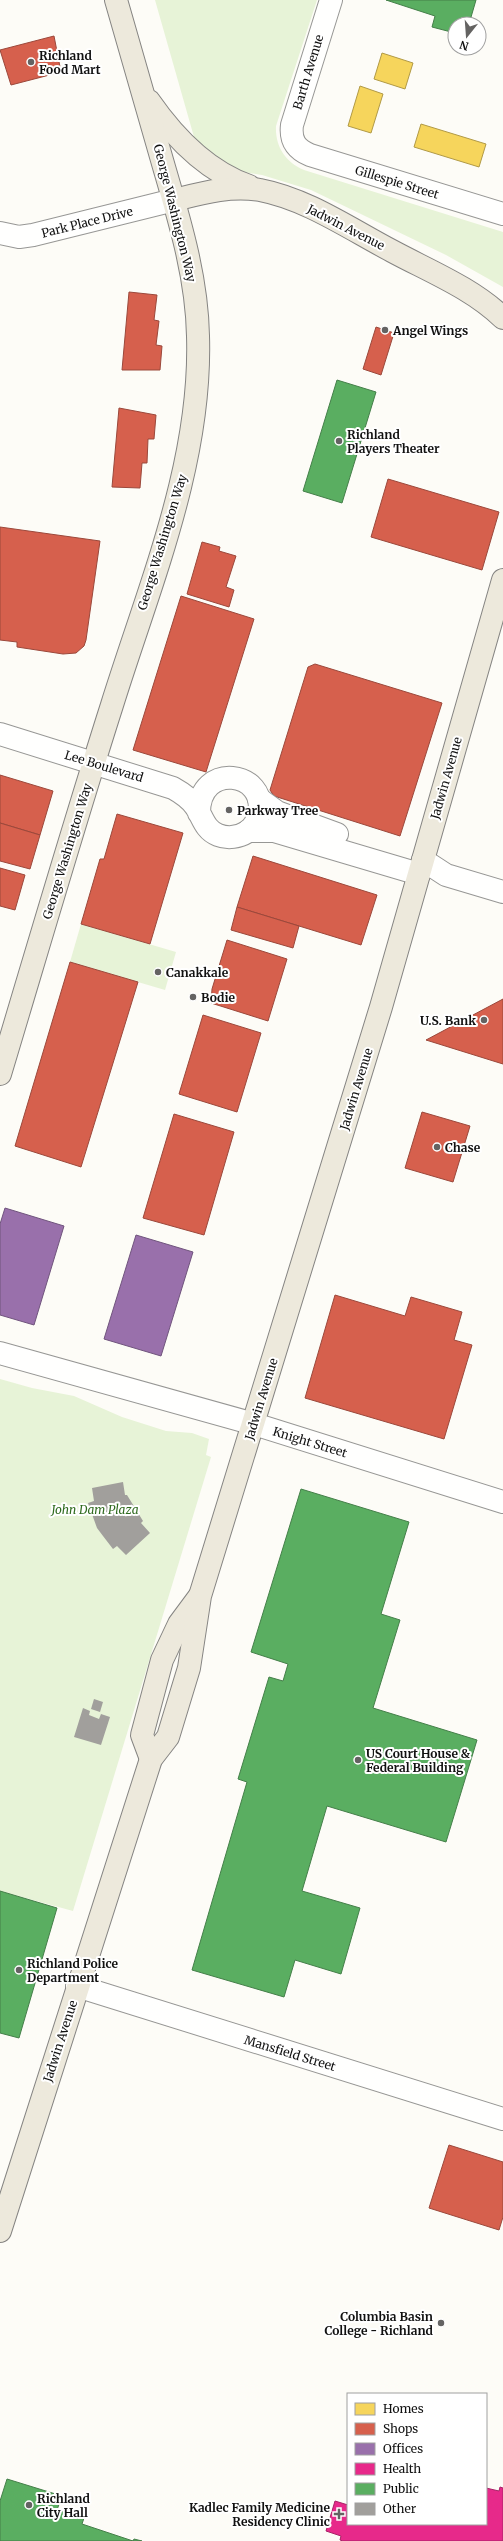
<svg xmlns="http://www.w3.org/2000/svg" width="503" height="2541" viewBox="0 0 503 2541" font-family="Merriweather,serif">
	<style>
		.green { fill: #e7f3d7 }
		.homes { fill: #f6d55c; stroke: #b19a46 }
		.shops { fill: #d6604d; stroke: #9b483b }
		.offices { fill: #9970ab; stroke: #70547d }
		.health { fill: #e7298a; stroke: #a72266 }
		.public { fill: #5aae61; stroke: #447f49 }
		.building { fill: #a19f9c }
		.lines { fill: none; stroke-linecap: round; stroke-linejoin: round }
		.minor-casing { stroke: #979795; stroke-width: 24 }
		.tertiary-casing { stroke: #979795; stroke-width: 24 }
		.primary-casing { stroke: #858482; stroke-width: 24 }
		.minor { stroke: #fffffe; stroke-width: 22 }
		.tertiary { stroke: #fffffe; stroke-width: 22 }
		.primary { stroke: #ede9dc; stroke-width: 22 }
		.poi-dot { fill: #646362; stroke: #fff; stroke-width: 1.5 }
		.labels { text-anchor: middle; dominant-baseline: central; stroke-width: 4; stroke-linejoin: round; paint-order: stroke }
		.poi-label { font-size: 12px; font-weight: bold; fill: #111; stroke: #fff; text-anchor: start }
		.street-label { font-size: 12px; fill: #111; stroke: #fff }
		.park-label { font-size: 12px; font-style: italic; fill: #2f6b1f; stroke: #fff }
	</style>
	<rect width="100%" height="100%" fill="#fdfcf7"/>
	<g class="green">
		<path d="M155 0H317L276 126C275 146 285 162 304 170L503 232V287L446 255 311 190 262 175 229 170 196 144Z"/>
		<path d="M81 924 176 952 165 990 70 962Z"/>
		<path d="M0 1379 32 1388 74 1396 122 1417 166 1431 192 1433 209 1439 206 1455 211 1457 73 1911 0 1891Z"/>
	</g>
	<g class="homes">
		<path d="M382 53 413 63 405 89 374 79Z"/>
		<path d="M360 86 383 94 371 133 348 126Z"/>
		<path d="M421 124 486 144 479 167 414 147Z"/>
	</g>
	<g class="shops">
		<path d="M54 36 61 72 11 85 0 50Z"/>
		<path d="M129 292 157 295 154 320 159 321 156 345 162 346 160 370H122Z"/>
		<path d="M376 327 394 333 381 375 363 369Z"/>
		<path d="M119 408 156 415 154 439H148L147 463H142L140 488 112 487Z"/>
		<path d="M388 479 499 512 482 570 371 537Z"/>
		<path d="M0 527 100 541 86 640 84 646 76 653 63 654 17 647V642L0 640Z"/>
		<path d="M202 542 220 547 219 551 236 556 226 587 234 590 229 607 187 594Z"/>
		<path d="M181 596 254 619 206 772 133 750Z"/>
		<path d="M315 664 442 703 400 836 274 796 270 790 308 667Z"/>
		<path d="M0 775 53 791 40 835 0 823Z"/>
		<path d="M117 814 183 833 150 944 81 924 100 859H104Z"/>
		<path d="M0 823 40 835 30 869 0 861Z"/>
		<path d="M253 856 377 895 361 945 237 907Z"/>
		<path d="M0 868 25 875 15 910 0 906Z"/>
		<path d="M237 907 299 926 293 948 231 930Z"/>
		<path d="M227 940 287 959 268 1021 211 1003 212 989Z"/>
		<path d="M70 962 138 982 81 1167 15 1146Z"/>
		<path d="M503 999V1064L426 1040Z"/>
		<path d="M203 1015 261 1033 237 1112 179 1094Z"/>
		<path d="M422 1112 470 1126 453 1182 405 1168Z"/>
		<path d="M174 1114 234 1132 204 1235 143 1218Z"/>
		<path d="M335 1295 405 1316 411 1297 462 1312 454 1340 472 1345 444 1439 305 1398Z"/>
		<path d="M449 2145 503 2162V2217L499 2230 429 2208Z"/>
	</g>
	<g class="offices">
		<path d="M5 1208 64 1226 34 1325 0 1315V1224Z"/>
		<path d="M136 1235 193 1252 161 1356 104 1339Z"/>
	</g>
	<path class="health" d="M500 2487 503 2488V2541H343L340 2540 341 2536 326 2531 335 2501 348 2505V2524H486V2488L499 2491Z"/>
	<g class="public">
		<path d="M386 0H476L469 24H455V33L432 27 435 16Z"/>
		<path d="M337 380 376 392 342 503 303 491Z"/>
		<path d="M301 1489 409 1522 381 1614 400 1620 373 1708 477 1740 446 1842 327 1806 302 1891 360 1908 341 1974 295 1960 284 1997 192 1970 247 1782 238 1779 269 1677 283 1681 288 1664 251 1652Z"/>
		<path d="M0 1891 57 1908 19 2038 0 2033Z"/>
		<path d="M7 2479 62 2496 57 2510 84 2518 82 2524 133 2541 134 2539 142 2541H0V2501Z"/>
	</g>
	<g class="building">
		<path d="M123 1482 125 1495H127L143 1521 141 1523 150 1533 126 1555 117 1546 113 1549 103 1536 97 1528 88 1503 94 1501 92 1488Z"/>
		<path d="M94 1699 103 1702 100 1712 91 1709Z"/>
		<path d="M83 1708 90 1711 89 1715 99 1719 101 1714 110 1717 101 1745 74 1737Z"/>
	</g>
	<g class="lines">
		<defs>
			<g id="minor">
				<path d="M331 0 292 125C290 141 296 149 310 155L503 214"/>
				<path d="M0 233 19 237 33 235 174 200"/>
				<path d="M0 734 173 788C182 793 190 798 196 807 203 818 205 830 218 835 228 839 239 837 247 832 253 828 257 821 259 814 268 771 199 761 199 813"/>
				<path d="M259 799 277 812 337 834"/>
				<path d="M248 831H274L419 874"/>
				<path d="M77 1986 503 2119"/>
			</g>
			<g id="tertiary">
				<path d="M423 860 446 875 503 892"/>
				<path d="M0 1353 254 1424 503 1502"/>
			</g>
			<g id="primary">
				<path d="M149 101C174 137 206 171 249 186"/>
				<path d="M174 200C202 193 230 185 260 190 307 199 350 229 392 251 429 271 472 288 503 318"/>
				<path d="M0 1074C37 951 73 827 112 705 149 586 202 463 198 336 197 278 180 222 164 167 148 111 132 56 116 0"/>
				<path d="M151 1759 142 1735 162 1660 179 1624 199 1597"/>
				<path d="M0 2231 151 1759 168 1737 189 1668 200 1596 381 1007 503 580"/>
			</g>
		</defs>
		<use href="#minor" class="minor-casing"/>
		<use href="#tertiary" class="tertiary-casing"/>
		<use href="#primary" class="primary-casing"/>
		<use href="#minor" class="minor"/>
		<use href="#tertiary" class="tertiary"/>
		<use href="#primary" class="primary"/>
	</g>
	<g class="poi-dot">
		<circle cx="31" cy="62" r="4"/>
		<circle cx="385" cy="330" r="4"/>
		<circle cx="339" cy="441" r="4"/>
		<circle cx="229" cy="810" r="4"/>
		<circle cx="158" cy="972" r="4"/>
		<circle cx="193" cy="997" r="4"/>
		<circle cx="484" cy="1020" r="4"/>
		<circle cx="437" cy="1147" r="4"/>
		<circle cx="358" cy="1760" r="4"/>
		<circle cx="19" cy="1970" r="4"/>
		<circle cx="441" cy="2323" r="4"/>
		<circle cx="29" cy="2505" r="4"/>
		<path d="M337 2508h4v4h4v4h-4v4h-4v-4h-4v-4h4z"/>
	</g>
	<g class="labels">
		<g class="poi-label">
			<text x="39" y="55">Richland<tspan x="39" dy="14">Food Mart</tspan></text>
			<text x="393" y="330">Angel Wings</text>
			<text x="347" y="434">Richland<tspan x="347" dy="14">Players Theater</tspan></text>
			<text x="237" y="810">Parkway Tree</text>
			<text x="166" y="972">Canakkale</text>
			<text x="201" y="997">Bodie</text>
			<text x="476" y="1020" text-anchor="end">U.S. Bank</text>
			<text x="445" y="1147">Chase</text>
			<text x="366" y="1753">US Court House &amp;<tspan x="366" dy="14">Federal Building</tspan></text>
			<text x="27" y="1963">Richland Police<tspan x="27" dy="14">Department</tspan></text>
			<text x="433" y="2316" text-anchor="end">Columbia Basin<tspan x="433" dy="14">College - Richland</tspan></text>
			<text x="37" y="2498">Richland<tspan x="37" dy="14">City Hall</tspan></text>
			<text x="330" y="2507" text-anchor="end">Kadlec Family Medicine<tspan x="330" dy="14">Residency Clinic</tspan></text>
		</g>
		<g class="street-label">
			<text transform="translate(308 72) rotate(-73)">Barth Avenue</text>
			<text transform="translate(397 182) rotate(17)">Gillespie Street</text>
			<text transform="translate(175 213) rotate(76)">George Washington Way</text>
			<text transform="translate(87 222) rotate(-14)">Park Place Drive</text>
			<text transform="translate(346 227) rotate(27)">Jadwin Avenue</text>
			<text transform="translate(162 542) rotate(-73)">George Washington Way</text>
			<text transform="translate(104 766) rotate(17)">Lee Boulevard</text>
			<text transform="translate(446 778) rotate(-74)">Jadwin Avenue</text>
			<text transform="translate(67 851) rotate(-73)">George Washington Way</text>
			<text transform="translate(356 1089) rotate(-73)">Jadwin Avenue</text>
			<text transform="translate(261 1399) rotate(-73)">Jadwin Avenue</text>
			<text transform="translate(310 1442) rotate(17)">Knight Street</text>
			<text transform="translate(60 2041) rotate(-72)">Jadwin Avenue</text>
			<text transform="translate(290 2053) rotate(17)">Mansfield Street</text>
		</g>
		<g class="park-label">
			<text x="95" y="1509">John Dam Plaza</text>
		</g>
	</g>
	<rect x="347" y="2393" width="140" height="132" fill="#ffffff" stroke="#a0a0a0"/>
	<rect x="355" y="2403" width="20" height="12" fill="#f6d55c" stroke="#a0a0a0"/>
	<text x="383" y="2413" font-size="12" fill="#111111">Homes</text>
	<rect x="355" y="2423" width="20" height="12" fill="#d6604d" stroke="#a0a0a0"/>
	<text x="383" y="2433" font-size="12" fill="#111111">Shops</text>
	<rect x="355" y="2443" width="20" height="12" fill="#9970ab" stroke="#a0a0a0"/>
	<text x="383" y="2453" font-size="12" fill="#111111">Offices</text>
	<rect x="355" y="2463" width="20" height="12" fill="#e7298a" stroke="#a0a0a0"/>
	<text x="383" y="2473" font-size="12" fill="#111111">Health</text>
	<rect x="355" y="2483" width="20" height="12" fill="#5aae61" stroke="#a0a0a0"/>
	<text x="383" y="2493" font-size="12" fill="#111111">Public</text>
	<rect x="355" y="2503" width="20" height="12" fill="#a19f9c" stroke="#a0a0a0"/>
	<text x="383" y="2513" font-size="12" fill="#111111">Other</text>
	<g transform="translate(467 36) rotate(197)"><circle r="19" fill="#ffffff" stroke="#a0a0a0"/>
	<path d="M0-3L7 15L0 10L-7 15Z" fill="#646362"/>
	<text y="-6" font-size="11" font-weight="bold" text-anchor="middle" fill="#111111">N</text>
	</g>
</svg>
